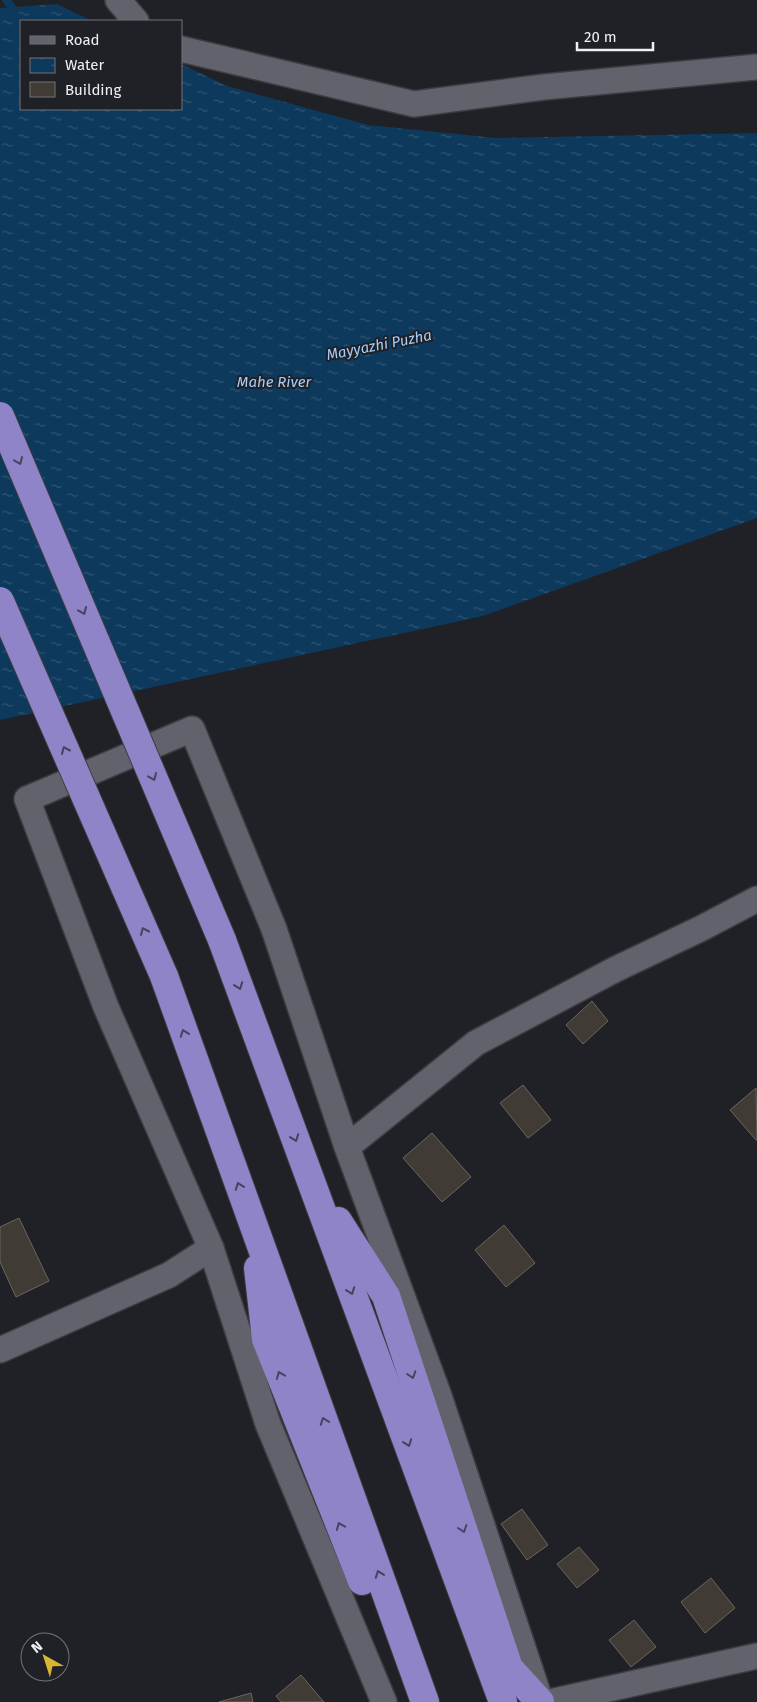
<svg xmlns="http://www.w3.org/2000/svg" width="757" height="1702" viewBox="0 0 757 1702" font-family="'Fira Sans',sans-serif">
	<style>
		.water { fill: url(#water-ripples) }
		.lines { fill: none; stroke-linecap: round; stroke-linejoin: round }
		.stream { stroke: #0d395c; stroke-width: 8 }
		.building { fill: #413b35; stroke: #6d655f }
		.minor-casing { stroke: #3c3d42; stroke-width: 28 }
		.trunk-casing { stroke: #3c3d42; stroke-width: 30 }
		.minor { stroke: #61626b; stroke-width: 25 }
		.trunk { stroke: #9084c8; stroke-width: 28 }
		.trunk-bridge-casing { stroke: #3c3d42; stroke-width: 30; stroke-linecap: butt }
		.trunk-bridge { stroke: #9084c8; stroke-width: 28 }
		.oneway { stroke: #47435f }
		.labels { text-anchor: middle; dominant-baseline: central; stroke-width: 4; stroke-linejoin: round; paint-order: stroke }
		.water-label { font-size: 15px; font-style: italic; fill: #a2cffa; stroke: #202027 }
	</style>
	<defs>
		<pattern id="water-ripples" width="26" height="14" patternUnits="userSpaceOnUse" patternTransform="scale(1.25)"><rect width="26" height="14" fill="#0d395c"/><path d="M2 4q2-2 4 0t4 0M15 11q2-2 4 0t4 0" fill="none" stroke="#315674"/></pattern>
	</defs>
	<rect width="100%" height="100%" fill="#202027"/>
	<path class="water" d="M57 4 92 21H21V109H181V64L227 86 368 125 496 138 757 133V518L483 616 0 720V8Z"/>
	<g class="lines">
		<path class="stream" d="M6 0 12 7 21 34"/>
	</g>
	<g class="building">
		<path d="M592 1001 608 1021 583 1044 566 1025Z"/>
		<path d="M523 1085 551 1120 528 1138 500 1103Z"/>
		<path d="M756 1088 757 1140H756L730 1110Z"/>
		<path d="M432 1133 471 1177 442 1202 403 1158Z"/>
		<path d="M19 1218 49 1281 16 1297 0 1262V1227Z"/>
		<path d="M504 1225 535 1263 506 1287 475 1250Z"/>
		<path d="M522 1509 548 1545 527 1560 501 1524Z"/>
		<path d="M579 1547 599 1570 577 1588 557 1564Z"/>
		<path d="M711 1578 735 1608 705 1633 681 1602Z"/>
		<path d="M634 1620 656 1647 631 1667 609 1640Z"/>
		<path d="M301 1675 324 1702H281L276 1696Z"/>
		<path d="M251 1693 253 1702H219Z"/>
	</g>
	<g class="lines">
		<defs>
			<g id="minor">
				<path d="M118 0 136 21"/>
				<path d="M181 49 414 104 544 87 757 67"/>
				<path d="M347 1147 476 1043 616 969 702 928 757 899"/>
				<path d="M0 1350 169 1275 211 1248"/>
				<path d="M384 1702 268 1424 211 1248 106 1007 27 799 192 729 274 929 347 1147 438 1393 541 1702"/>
				<path d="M550 1702 757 1656"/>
			</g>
			<g id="trunk">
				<path d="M222 940 503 1702"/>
				<path d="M164 976 425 1702"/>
				<path d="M338 1221 386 1296 509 1668 540 1702"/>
				<path d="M258 1268 266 1339 362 1581"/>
			</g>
		</defs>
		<use href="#minor" class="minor-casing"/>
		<use href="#trunk" class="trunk-casing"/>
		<use href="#minor" class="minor"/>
		<use href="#trunk" class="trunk"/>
		<defs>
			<g id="trunk-bridge">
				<path d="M0 416 222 940"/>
				<path d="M0 601 164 976"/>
			</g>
		</defs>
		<use href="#trunk-bridge" class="trunk-bridge-casing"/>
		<use href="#trunk-bridge" class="trunk-bridge"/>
	</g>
	<defs><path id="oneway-chevron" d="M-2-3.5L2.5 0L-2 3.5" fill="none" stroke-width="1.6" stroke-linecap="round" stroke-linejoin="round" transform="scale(1.25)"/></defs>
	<g class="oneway">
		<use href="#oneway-chevron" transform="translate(19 461) rotate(67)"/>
		<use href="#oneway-chevron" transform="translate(83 611) rotate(67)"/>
		<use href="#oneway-chevron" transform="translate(65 750) rotate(-114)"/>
		<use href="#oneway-chevron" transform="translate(153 777) rotate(67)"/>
		<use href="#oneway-chevron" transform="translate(144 931) rotate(-114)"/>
		<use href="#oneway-chevron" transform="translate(239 986) rotate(70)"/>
		<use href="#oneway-chevron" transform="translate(184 1033) rotate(-110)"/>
		<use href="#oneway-chevron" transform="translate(295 1138) rotate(70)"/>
		<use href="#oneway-chevron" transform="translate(239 1186) rotate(-110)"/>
		<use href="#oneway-chevron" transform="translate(351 1291) rotate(70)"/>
		<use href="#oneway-chevron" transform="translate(280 1375) rotate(-112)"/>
		<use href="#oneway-chevron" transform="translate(412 1375) rotate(72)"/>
		<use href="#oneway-chevron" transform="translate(324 1421) rotate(-110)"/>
		<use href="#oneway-chevron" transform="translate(408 1443) rotate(70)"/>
		<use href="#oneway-chevron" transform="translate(340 1526) rotate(-112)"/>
		<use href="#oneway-chevron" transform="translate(463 1529) rotate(72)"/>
		<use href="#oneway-chevron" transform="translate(379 1574) rotate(-110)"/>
	</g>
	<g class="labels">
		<g class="water-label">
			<text transform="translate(379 345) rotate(-11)">Mayyazhi Puzha</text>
			<text x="274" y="382">Mahe River</text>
		</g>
	</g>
	<rect x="20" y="20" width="162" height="90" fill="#202027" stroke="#737379"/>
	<rect x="30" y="36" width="25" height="8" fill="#61626b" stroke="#737379"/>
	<text x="65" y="45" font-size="15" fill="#eff0f5">Road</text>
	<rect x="30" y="58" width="25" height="15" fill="url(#water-ripples)" stroke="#737379"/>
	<text x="65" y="70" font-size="15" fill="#eff0f5">Water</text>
	<rect x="30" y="82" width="25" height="15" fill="#413b35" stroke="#737379"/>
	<text x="65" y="95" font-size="15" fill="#eff0f5">Building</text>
	<g transform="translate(45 1657) rotate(321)"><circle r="24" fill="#202027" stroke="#737379"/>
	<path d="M0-4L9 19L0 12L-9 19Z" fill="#d6b534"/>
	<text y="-8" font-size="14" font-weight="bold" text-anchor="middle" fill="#eff0f5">N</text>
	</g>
	<path d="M577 42v8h76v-8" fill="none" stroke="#eff0f5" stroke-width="2.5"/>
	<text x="584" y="42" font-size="15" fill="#eff0f5" stroke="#202027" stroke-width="4" paint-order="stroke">20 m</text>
</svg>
